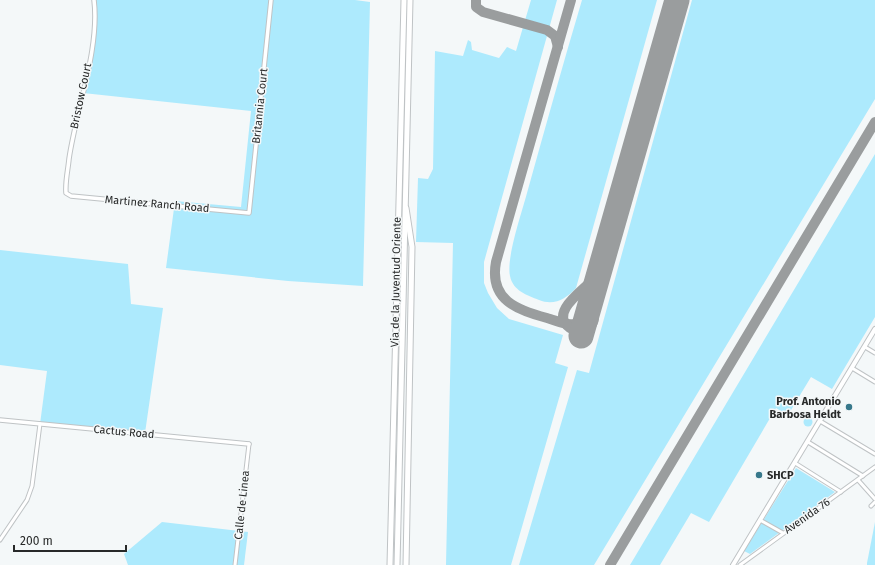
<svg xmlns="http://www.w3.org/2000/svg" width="875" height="565" viewBox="0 0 875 565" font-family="'Fira Sans',sans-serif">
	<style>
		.green { fill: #adeafd }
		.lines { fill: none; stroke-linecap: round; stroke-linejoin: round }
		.taxiway { stroke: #9a9d9e; stroke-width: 10 }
		.runway { stroke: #9a9d9e; stroke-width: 25 }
		.minor-casing { stroke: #bfc3c5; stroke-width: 5 }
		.tertiary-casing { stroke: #bfc3c5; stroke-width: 5.5 }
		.secondary-casing { stroke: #bfc3c5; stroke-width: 6 }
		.trunk-casing { stroke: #bfc3c5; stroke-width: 7 }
		.minor { stroke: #fff; stroke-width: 3 }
		.tertiary { stroke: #fff; stroke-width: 3.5 }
		.secondary { stroke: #fff; stroke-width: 4 }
		.trunk { stroke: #fff; stroke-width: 5 }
		.poi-dot { fill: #37788b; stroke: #f4f8f9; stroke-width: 1.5 }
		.labels { text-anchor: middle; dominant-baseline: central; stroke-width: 3; stroke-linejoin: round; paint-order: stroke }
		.street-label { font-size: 11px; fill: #272929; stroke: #f4f8f9 }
		.poi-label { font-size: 11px; font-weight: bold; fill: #272929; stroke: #f4f8f9; text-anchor: end }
	</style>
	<rect width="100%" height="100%" fill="#f4f8f9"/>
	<g class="green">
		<path d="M95 0H355L370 2 363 286 288 281 166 268 175 201 241 207 251 111 83 93 89 66Z"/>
		<path d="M531 0H557L484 262V283L488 293 497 308 509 319 563 335 555 363 568 367 511 565H446L453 243 416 242 418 178 428 179 433 169 435 51 463 56 468 40 471 42 472 50 499 58 507 47 516 51Z"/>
		<path d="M582 0H657L576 288C566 299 554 306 539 300 527 295 513 291 510 276 506 258 522 212 527 193 545 128 563 64 582 0Z"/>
		<path d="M692 0H875V99L594 565H519L577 370 589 373Z"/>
		<path d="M875 154V317L832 389 811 377 788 415 776 408 709 522 691 513 660 565H630Z"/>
		<path d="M0 250 128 264 131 304 163 308 145 433 40 424 47 371 0 365Z"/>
		<circle cx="808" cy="422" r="4.5"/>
		<path d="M796 468 835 492 750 554 744 551Z"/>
		<path d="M162 522 248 532 244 565H128L124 554Z"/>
		<path d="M875 522V565H867V563Z"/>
	</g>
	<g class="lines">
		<g class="taxiway">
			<path d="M476 0V7L483 12 547 30 555 36 558 47"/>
			<path d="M571 0 496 262C489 300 517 310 547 318 555 320 566 326 574 324 580 323 584 318 588 313"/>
			<path d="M593 295C591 308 601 324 584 330 580 332 574 331 570 328 547 311 588 288 597 275 599 273 600 269 601 267"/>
			<path d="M610 565 875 122"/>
		</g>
		<path class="runway" d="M581 336 677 0"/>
		<defs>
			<g id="minor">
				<path d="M865 347 875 353"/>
				<path d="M852 368 875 382"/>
				<path d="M820 421 875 454"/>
				<path d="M808 442 863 476"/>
				<path d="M795 463 841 492"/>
				<path d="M858 480 875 499"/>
				<path d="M871 506 875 502"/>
				<path d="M760 520 783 533"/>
				<path d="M0 540 27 500 32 486 40 424"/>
				<path d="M235 565 249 444"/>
				<path d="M740 565 875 467"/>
			</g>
			<g id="tertiary">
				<path d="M94 0C100 49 76 110 69 159 68 170 65 182 66 193L71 196 249 213 271 0"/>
				<path d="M0 420 249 444"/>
			</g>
			<path id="secondary" d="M733 565 875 329"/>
			<g id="trunk">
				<path d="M390 565 404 0"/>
				<path d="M397 565 410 0"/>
				<path d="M406 565 412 247 406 208"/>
			</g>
		</defs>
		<use href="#minor" class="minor-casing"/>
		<use href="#tertiary" class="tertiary-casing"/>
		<use href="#secondary" class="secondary-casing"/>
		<use href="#trunk" class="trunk-casing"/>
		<use href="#minor" class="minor"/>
		<use href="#tertiary" class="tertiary"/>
		<use href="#secondary" class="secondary"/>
		<use href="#trunk" class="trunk"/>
	</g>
	<g class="poi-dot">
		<circle cx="849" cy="407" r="4"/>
		<circle cx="759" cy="475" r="4"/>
	</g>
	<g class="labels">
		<g class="street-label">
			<text transform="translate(81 96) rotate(-78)">Bristow Court</text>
			<text transform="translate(260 106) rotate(-84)">Britannia Court</text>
			<text transform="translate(157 204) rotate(5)">Martinez Ranch Road</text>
			<text transform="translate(396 282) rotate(-89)">Via de la Juventud Oriente</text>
			<text transform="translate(124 432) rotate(5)">Cactus Road</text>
			<text transform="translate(242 505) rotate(-84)">Calle de Linea</text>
			<text transform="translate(807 516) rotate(-35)">Avenida 76</text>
		</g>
		<g class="poi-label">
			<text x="841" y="401">Prof. Antonio<tspan x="841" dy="13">Barbosa Heldt</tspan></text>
			<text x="767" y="475" text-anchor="start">SHCP</text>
		</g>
	</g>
	<path d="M14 545v6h112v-6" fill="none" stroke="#272929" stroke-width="2"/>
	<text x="20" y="545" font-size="12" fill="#272929" stroke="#f4f8f9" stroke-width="3" paint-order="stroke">200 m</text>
</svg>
